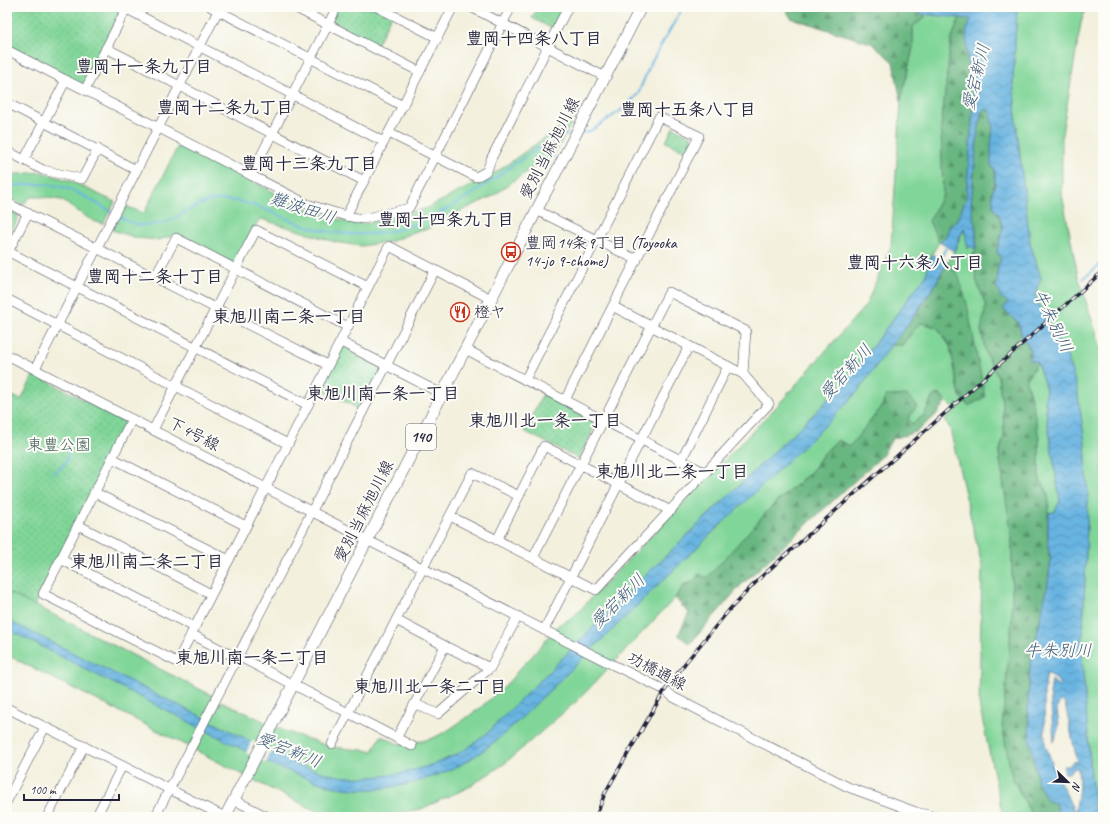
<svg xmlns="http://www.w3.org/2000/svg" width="1110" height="824" viewBox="0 0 1110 824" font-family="Caveat,'Klee One',sans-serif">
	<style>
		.grass { fill: #80d598; stroke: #517c6a }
		.forest { fill: url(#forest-firs); stroke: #456c5e }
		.park { fill: url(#park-dots); stroke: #517c6a }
		.water { fill: url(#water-waves); stroke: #456b8e; fill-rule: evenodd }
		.pier { fill: #f3f0dd }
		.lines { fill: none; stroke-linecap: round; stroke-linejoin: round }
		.stream { stroke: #68b4e1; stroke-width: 2 }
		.minor-casing { stroke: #414153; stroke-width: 10 }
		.major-casing { stroke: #414153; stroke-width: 12 }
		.minor { stroke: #fff; stroke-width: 9 }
		.major { stroke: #fff; stroke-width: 11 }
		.rail-casing { stroke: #22223b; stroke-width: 3.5 }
		.rail { stroke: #fdfcf7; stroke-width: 2; stroke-dasharray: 6; stroke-linecap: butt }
		.labels { text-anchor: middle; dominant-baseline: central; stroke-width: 4; stroke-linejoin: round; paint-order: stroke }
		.shield { fill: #fdfcf7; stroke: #646373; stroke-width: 1 }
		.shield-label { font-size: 15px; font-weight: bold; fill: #22223b }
		.street-label { font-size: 16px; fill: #22223b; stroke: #fdfcf7 }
		.poi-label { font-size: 16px; fill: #22223b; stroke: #fdfcf7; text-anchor: start }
		.park-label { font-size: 16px; fill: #43615c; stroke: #fdfcf7 }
		.neighbourhood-label { font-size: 17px; font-weight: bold; fill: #22223b; stroke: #fdfcf7 }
		.water-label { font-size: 17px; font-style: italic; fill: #3e5c7d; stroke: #fdfcf7 }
	</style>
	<defs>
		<pattern id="forest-firs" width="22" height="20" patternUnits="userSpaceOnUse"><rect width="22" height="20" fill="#68b680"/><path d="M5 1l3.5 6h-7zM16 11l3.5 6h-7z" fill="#55946a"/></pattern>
		<pattern id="park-dots" width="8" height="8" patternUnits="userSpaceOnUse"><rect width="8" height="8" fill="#80d598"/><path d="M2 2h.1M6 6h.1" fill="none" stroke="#6eb784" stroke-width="1.8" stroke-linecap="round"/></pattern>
		<pattern id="water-waves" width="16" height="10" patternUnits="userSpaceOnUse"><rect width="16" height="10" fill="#68b4e1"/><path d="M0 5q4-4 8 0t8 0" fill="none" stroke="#5592b8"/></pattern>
	</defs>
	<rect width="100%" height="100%" fill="#fdfcf7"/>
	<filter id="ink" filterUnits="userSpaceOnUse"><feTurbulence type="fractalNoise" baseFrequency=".025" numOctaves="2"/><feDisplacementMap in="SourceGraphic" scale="8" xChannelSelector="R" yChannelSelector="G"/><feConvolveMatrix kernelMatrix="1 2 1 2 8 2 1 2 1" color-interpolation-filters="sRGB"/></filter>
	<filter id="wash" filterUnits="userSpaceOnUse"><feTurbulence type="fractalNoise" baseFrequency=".012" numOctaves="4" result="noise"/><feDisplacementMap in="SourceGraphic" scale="16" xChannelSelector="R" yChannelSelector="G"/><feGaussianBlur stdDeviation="0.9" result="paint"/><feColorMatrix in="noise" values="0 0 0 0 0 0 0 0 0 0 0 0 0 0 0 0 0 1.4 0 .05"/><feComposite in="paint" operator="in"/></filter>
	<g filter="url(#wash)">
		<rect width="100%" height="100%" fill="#f3f0dd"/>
		<g class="grass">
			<path d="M923 7H964L951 40 941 128 943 194 929 221 939 242 932 254 926 275 851 375 821 407 650 571 578 642 592 649 858 391 891 345H902L920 323 937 327 950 346 960 396 969 406 960 282 958 275 948 263C955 251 959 239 965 227L968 249 971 246 976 250 973 255 977 282 986 306 981 330 986 354 998 377 1003 409 1004 435 999 454 1012 538V619L1010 640 1012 778 1033 817H1003L979 704 982 566 950 429 945 419 955 410 939 394 933 396 924 415 912 424 886 396 881 408 850 446 838 440 823 454 813 470 773 505 707 579 685 584 675 598 580 698 504 764 467 788 421 809 379 817H329L261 784 195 750 221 701 282 730 331 747 373 751 381 736 399 744 422 741 433 738 447 731 479 709 510 681 520 668 533 655 557 626 573 617 778 405 866 305 891 246 901 101 913 47V26L925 18Z"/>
			<path d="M1017 7H1086L1081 23 1062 134V194L1078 276 1103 354V817H1094L1082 658 1088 498 1085 443 1077 389 1067 356 1042 313 1035 295 1041 278 1030 243 1017 130 1013 80Z"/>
			<path d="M578 114 574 118 552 160 539 164 516 179 493 196 448 217 425 230H419L392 241 361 246 335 242 261 219 258 221 236 264 233 265 176 235 158 240 137 238 112 230 125 206 144 213 179 144 305 208 344 221 363 224 425 209 476 183 498 171Z"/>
			<path d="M41 172 71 181 115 202 103 224 93 221 61 200 42 197H30L23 205 7 198V175Z"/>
			<path d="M1037 362 1046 389 1045 400 1047 419 1060 501 1054 513 1050 512 1048 517 1049 503 1047 491 1039 477V438L1033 406 1026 381Z"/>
			<path d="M7 591 215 697 190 747 7 655Z"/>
		</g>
		<g class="forest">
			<path d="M784 7H923L925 18 913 26V47L901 101 893 62 873 44 791 18Z"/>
			<path d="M964 7H977L973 13 968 73 974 96 966 199 957 221 950 226 945 238 939 242 929 221 943 194 941 128 951 40Z"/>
			<path d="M984 109 990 111 993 128 991 146 995 170V185L992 192 994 208 999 215 1003 228 997 250 1001 259 997 267 1000 292 1008 302 1003 309 1018 322 1023 339 1030 348V360L1037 362 1026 381 1033 406 1039 438V477L1047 491 1049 503 1048 517V548L1051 558 1048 583 1030 668 1028 704 1030 739 1056 803 1059 817H1033L1012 778 1002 726 1012 619V538L999 454 1004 435 1003 409 998 377 986 354 981 330 986 306 977 282 973 255 976 250V231L971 203 978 130 980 123 981 112Z"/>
			<path d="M948 263 958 275 967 304 985 397 969 406 960 396 950 346 937 327 920 323 902 345H891C907 327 921 307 934 287 939 279 942 271 948 263Z"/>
			<path d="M939 394 946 401 935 416 916 432 892 439 882 456 741 585 690 644 678 635 689 613 675 598 685 584 693 582 699 574 707 578 773 505 813 470 823 454 838 440 850 446 881 408 886 396 907 395 917 406 908 419 912 424 924 415 933 396Z"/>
		</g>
		<g class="park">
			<path d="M7 7H123L85 90 7 50Z"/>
			<path d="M337 7H377L392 14 375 49 328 25Z"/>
			<path d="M538 7H564L553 29 532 18Z"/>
			<path d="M673 127 692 137 694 142 688 152 666 142Z"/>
			<path d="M7 209 17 214 18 219 7 240Z"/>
			<path d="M341 342 387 365 363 411 317 387Z"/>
			<path d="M34 374 127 422 35 606 7 592V393L21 400Z"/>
			<path d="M543 394 597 422 579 459 524 431Z"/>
		</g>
		<g class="water">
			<path d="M977 7H1017L1013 80 1017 130 1030 243 1041 278 1035 295 1042 313 1067 356 1077 389 1085 443 1088 498 1082 658 1094 812 1096 817H1059L1056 803 1048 801 1038 783 1030 739 1028 704 1030 668 1048 583 1051 558 1048 548V517L1050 512 1054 513 1060 501 1047 419 1045 400 1046 389 1037 362 1030 360V348L1023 339 1018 322 1003 309 1008 302 1000 297V292L996 287C1000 275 995 270 1001 259L997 251 1003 228 999 215 994 208 992 192 995 185V170L991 165V146L993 128 990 111 985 109 981 112 980 123 978 130 971 203 976 231V250L971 246 968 249 964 228 958 241 955 251 939 242 945 238 950 226 957 221 966 199 974 96 968 73 966 33 971 19 921 14V9L972 13ZM1047 672 1058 681 1061 688 1052 680 1050 693 1054 742 1059 726 1057 709 1060 700 1065 704 1077 761 1072 762 1069 766H1063L1065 773H1069L1073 768H1078L1079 788 1075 813 1055 771 1045 744 1044 692Z"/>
			<path d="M932 254 948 263 942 271 935 285 902 333 891 345 858 391 832 419C760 488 686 557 614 628 591 650 569 672 546 694 514 725 481 760 437 775 404 788 362 794 327 785 310 780 294 773 277 767L7 629V620L301 766C316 770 332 776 348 777 387 779 427 770 461 752 470 747 478 740 486 734L650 571 821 407 851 375 926 275Z"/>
		</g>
		<path class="pier" d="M252 740 272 750 266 763 246 753Z"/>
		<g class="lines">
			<g class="stream">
				<path d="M881 7 923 12"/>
				<path d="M580 133 589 132 623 109 638 94 650 65 683 7"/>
				<path d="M7 186C26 185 48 182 66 188 83 194 97 204 113 213"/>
				<path d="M117 215C122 218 129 222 135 224 139 226 144 225 147 225 168 226 179 214 197 206 202 204 208 200 214 200 246 197 274 214 303 225 333 235 365 237 396 230 433 221 471 196 502 173 522 159 548 138 572 134"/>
				<path d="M939 261 948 244"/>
				<path d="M1083 279 1103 262"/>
				<path d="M1040 314 1049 309"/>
				<path d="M54 473C59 469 64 467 66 461 70 454 67 439 80 443"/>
			</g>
		</g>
	</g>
	<g filter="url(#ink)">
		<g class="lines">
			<defs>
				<g id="minor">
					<path d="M123 7 384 142"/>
					<path d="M211 7 403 106"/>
					<path d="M294 7 420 72"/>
					<path d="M377 7 438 38"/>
					<path d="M471 7 605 77"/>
					<path d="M106 48 364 181"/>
					<path d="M7 50 307 204 346 216 363 219 409 208 511 7"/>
					<path d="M85 90 126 9"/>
					<path d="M7 103 136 170"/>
					<path d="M389 133 476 177 487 171 491 159 568 7"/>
					<path d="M7 151 43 170 82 179 98 149"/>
					<path d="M24 160 66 80"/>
					<path d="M251 175 337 7"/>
					<path d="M7 203 328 365"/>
					<path d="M536 210 637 260"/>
					<path d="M346 216 453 7"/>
					<path d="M7 251 308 405"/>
					<path d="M7 254 28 213"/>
					<path d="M155 277 176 238 348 327"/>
					<path d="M7 299 288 444"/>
					<path d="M341 342 442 394"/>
					<path d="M465 349 706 473"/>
					<path d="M7 355 367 540 609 663 665 690 673 697 848 787 916 812 937 817"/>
					<path d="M35 369 220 7"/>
					<path d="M525 380 659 117 699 136 565 400"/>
					<path d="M132 419 43 594 177 662 389 246 491 299"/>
					<path d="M153 430 256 230 368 287"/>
					<path d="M112 458 246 526"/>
					<path d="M681 461 728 366"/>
					<path d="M94 492 229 560"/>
					<path d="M450 516 596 590 769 404 743 374 614 307"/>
					<path d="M78 525 211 594"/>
					<path d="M497 540 544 446 671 511"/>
					<path d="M533 558 669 292 746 331 743 374"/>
					<path d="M60 559 194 627"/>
					<path d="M396 620 445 646 490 668"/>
					<path d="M544 630 689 346"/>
					<path d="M191 634 237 658"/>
					<path d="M238 656 412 746"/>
					<path d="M415 704 438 714 490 668 518 616"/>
					<path d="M7 708 225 817"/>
					<path d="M397 737 445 646"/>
					<path d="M332 744 472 473 519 496"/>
					<path d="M234 800 268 817"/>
					<path d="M7 801 45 727"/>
					<path d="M47 817 84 746"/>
					<path d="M96 817 122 766"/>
					<path d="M155 817 194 742 435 270"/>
				</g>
				<path id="major" d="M225 817 641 7"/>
			</defs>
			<use href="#minor" class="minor-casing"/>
			<use href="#major" class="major-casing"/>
			<use href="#minor" class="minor"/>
			<use href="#major" class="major"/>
			<defs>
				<path id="rail" d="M596 817 605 793 663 693 686 662 730 609 761 577 953 406 1103 271"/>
			</defs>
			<use href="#rail" class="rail-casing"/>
			<use href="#rail" class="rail"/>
		</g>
	</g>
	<defs>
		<symbol id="bus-ring" viewBox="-11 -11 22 22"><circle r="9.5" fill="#fdfcf7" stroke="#c8321e" stroke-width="1.5"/><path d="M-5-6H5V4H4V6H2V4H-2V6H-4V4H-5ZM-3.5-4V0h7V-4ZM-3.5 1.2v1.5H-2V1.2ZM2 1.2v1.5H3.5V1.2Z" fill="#c8321e"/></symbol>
		<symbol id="restaurant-ring" viewBox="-11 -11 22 22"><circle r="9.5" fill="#fdfcf7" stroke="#c8321e" stroke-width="1.5"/><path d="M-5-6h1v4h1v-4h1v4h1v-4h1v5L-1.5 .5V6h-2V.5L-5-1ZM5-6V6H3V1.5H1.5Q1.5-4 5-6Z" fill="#c8321e"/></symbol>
	</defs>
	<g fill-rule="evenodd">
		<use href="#bus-ring" x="500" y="241" width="22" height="22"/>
		<use href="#restaurant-ring" x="449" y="301" width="22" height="22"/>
	</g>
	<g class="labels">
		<rect class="shield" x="406" y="424" width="30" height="26" rx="3"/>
		<g class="shield-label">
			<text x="421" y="437">140</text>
		</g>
		<g class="street-label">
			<text transform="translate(550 148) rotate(-63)">愛別当麻旭川線</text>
			<text transform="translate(194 434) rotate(27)">下4号線</text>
			<text transform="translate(364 511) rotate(-63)">愛別当麻旭川線</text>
			<text transform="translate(657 671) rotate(28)">功橋通線</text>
		</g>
		<g class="poi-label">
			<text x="525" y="243">豊岡14条9丁目 (Toyooka<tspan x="525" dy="18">14-jo 9-chome)</tspan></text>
			<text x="474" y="312">橙ヤ</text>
		</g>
		<g class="park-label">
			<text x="59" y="445">東豊公園</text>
		</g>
		<g class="neighbourhood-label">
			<text x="534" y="38">豊岡十四条八丁目</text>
			<text x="144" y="66">豊岡十一条九丁目</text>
			<text x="225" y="107">豊岡十二条九丁目</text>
			<text x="688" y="109">豊岡十五条八丁目</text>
			<text x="309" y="163">豊岡十三条九丁目</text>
			<text x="446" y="219">豊岡十四条九丁目</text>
			<text x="915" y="262">豊岡十六条八丁目</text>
			<text x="155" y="276">豊岡十二条十丁目</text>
			<text x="289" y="316">東旭川南二条一丁目</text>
			<text x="383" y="393">東旭川南一条一丁目</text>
			<text x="545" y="420">東旭川北一条一丁目</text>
			<text x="672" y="471">東旭川北二条一丁目</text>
			<text x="147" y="561">東旭川南二条二丁目</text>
			<text x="252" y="657">東旭川南一条二丁目</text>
			<text x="430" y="686">東旭川北一条二丁目</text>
		</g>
		<g class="water-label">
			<text transform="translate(976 77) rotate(-76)">愛宕新川</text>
			<text transform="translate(303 208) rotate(18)">難波田川</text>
			<text transform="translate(1053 321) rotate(64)">牛朱別川</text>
			<text transform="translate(846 372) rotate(-48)">愛宕新川</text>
			<text transform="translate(618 601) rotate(-45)">愛宕新川</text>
			<text x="1058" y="650">牛朱別川</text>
			<text transform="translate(289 750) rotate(22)">愛宕新川</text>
		</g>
	</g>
	<rect width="1110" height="824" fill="none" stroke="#fdfcf7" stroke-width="24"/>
	<g transform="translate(1068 782) rotate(113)" stroke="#fdfcf7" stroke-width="3" paint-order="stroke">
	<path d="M0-3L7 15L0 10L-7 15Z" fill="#22223b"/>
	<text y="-6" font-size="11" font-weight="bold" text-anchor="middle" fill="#22223b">N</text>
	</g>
	<path d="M24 794v6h95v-6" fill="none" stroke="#22223b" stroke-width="2"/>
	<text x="30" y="794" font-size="12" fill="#22223b" stroke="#fdfcf7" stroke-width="3" paint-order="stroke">100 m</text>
</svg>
